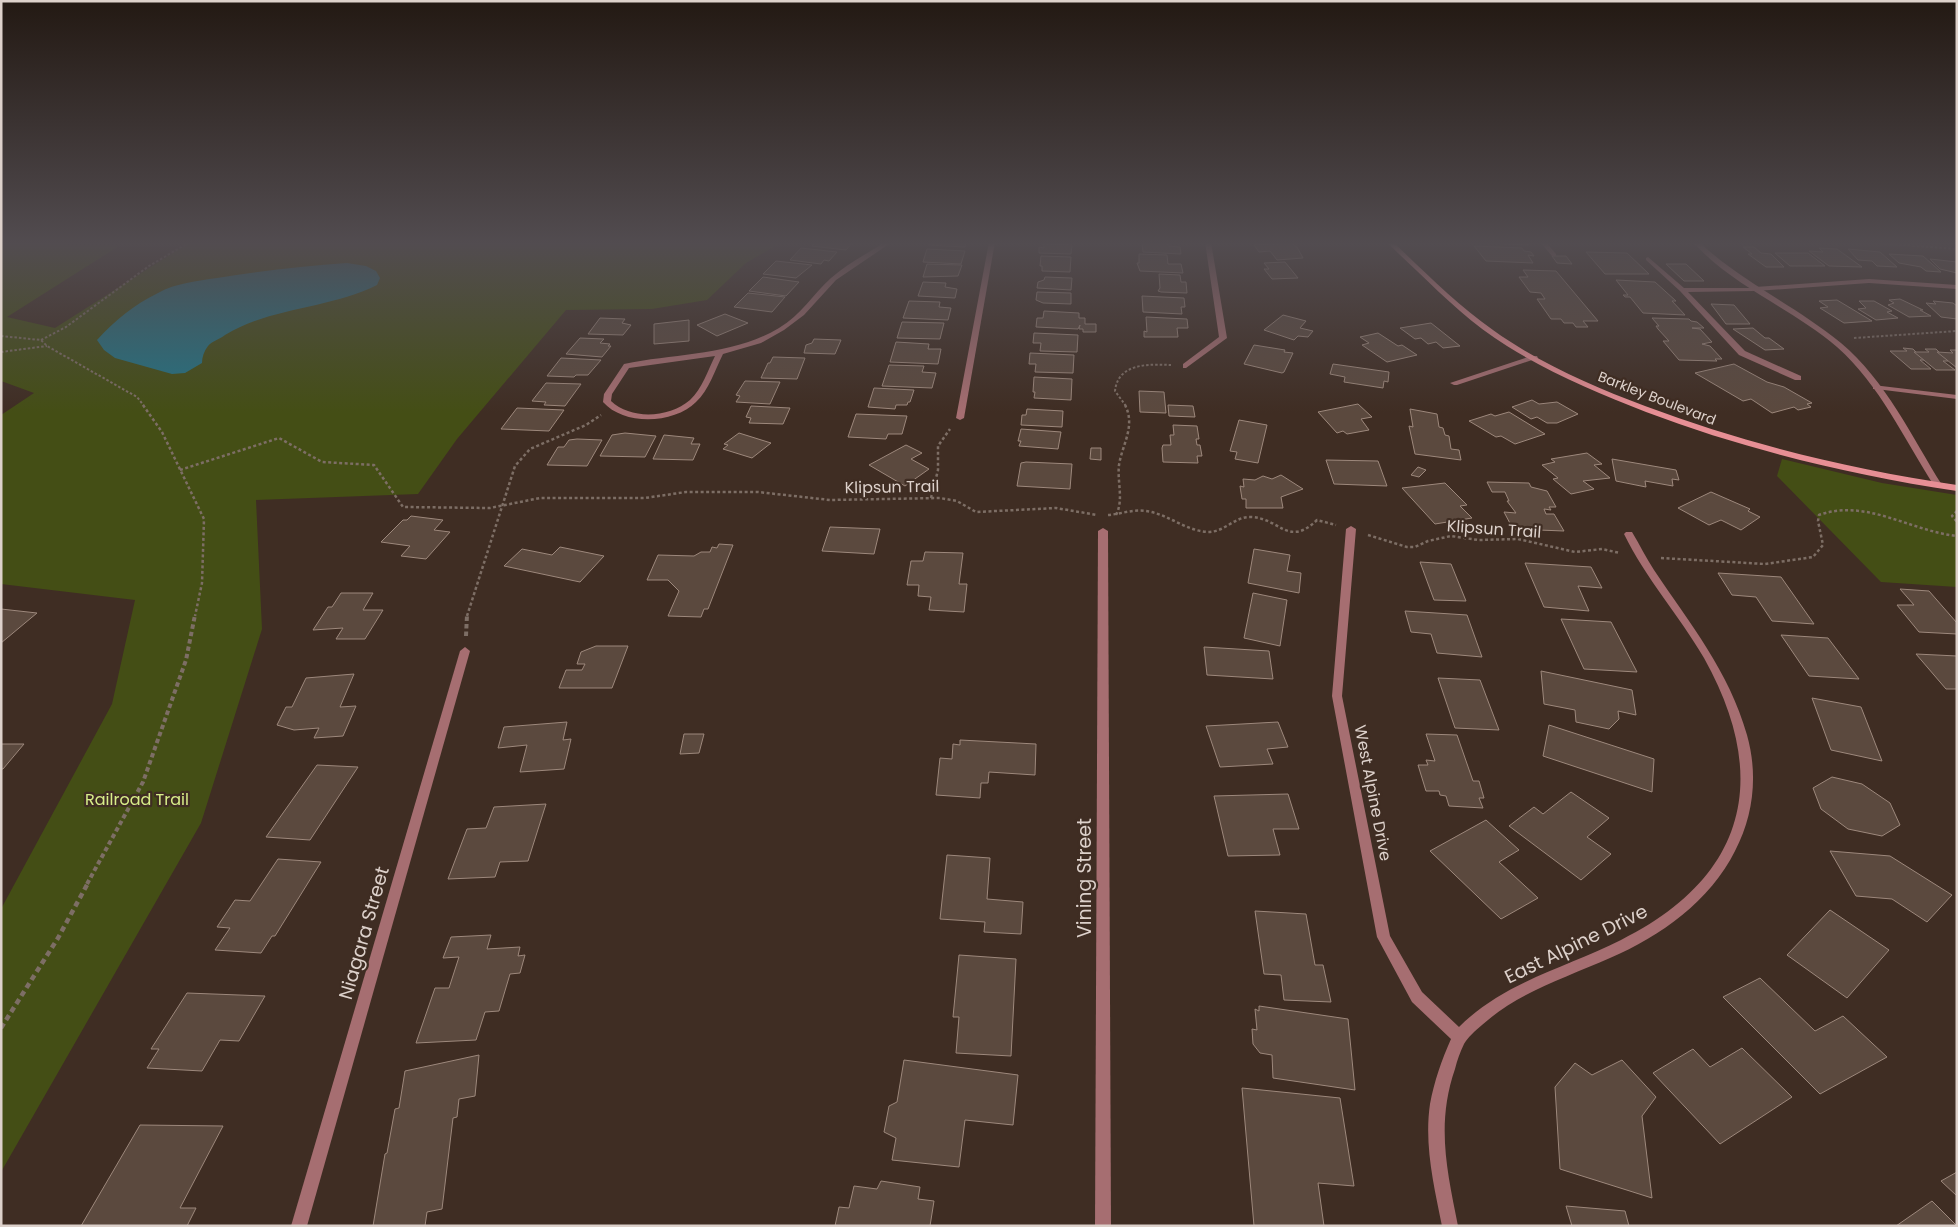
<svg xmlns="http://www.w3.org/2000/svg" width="1958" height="1227" viewBox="0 0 1958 1227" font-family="Poppins,sans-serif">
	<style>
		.green { fill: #444e15 }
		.water { fill: #247383 }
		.building { fill: #5b493e; stroke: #9d887c }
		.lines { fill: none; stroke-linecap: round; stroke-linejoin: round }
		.path-far3 { stroke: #7d6e65; stroke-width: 2; stroke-dasharray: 2.5 2; stroke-linecap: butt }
		.path-far2 { stroke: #7d6e65; stroke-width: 2.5; stroke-dasharray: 3 2.5; stroke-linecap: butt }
		.path-far1 { stroke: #7d6e65; stroke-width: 4; stroke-dasharray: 4.5 3; stroke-linecap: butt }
		.path { stroke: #7d6e65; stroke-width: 4.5; stroke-dasharray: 5.5 4; stroke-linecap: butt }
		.service { fill: #a66e71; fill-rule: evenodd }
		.minor { fill: #a66e71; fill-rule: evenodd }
		.tertiary { fill: #a66e71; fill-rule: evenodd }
		.secondary { fill: #e78f95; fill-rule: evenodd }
		.labels { text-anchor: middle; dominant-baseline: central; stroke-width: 4.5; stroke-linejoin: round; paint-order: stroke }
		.far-street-label { font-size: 14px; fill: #ddd1cb; stroke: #3f2d23 }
		.street-label { font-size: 16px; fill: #ddd1cb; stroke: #3f2d23 }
		.park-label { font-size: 16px; fill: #d8ee89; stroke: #3f2d23 }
		.near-street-label { font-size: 19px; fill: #ddd1cb; stroke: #3f2d23 }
	</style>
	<rect width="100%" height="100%" fill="#3f2d23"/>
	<g class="green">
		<path d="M1 242 119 246 7 317 55 328 190 242H782L746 263 707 300 652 309 566 310 457 439 418 494 256 500 262 629 201 823 1 1172V909L112 704 135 600 1 584V415L34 393 1 381Z"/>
		<path d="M1782 459 1882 483 1957 495V587L1881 582 1777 476Z"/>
	</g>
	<path class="water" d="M347 263 366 266 376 271 380 278 377 285C329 309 271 307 225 335 220 339 212 341 208 346 204 351 202 357 202 363L185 373 172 374 115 358 104 350 97 340C114 321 135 304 158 293 176 283 197 281 217 278 260 271 304 266 347 263Z"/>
	<g class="building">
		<path d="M816 242H853L846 250 812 246Z"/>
		<path d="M929 242H966L965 247 928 245Z"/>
		<path d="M1142 242H1168V246L1180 247 1181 254 1143 252Z"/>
		<path d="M1483 242H1527L1529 245 1484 243Z"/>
		<path d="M1291 243 1297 247 1303 258 1277 260 1270 251 1259 252 1254 245Z"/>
		<path d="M1044 244 1072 245 1071 254 1039 253V247L1044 248Z"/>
		<path d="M1474 246 1522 248 1524 251 1531 252 1534 256 1528 255 1533 263 1486 261Z"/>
		<path d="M1743 247H1754L1761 253 1771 254 1784 267H1766L1748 254H1752Z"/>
		<path d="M801 248 837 252 829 261 824 260 821 264 790 260Z"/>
		<path d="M1819 248 1837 249 1862 267 1829 266 1809 251 1823 252Z"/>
		<path d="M927 249 965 251 961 264 923 262Z"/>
		<path d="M1848 249 1880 252 1897 267 1877 266 1872 261 1858 260Z"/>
		<path d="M1586 252 1627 253 1649 274H1605Z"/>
		<path d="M1775 253H1808L1825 266H1790Z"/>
		<path d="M1139 254 1167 255 1168 264H1181L1183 273 1140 271 1137 263H1139Z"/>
		<path d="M1889 254 1923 256 1941 272 1926 271 1921 267 1899 263Z"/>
		<path d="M1041 256 1071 257 1070 272 1042 271V266H1040Z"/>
		<path d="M1552 256H1566L1572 264 1557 263Z"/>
		<path d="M1930 259 1957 262V273L1940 269Z"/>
		<path d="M776 261 812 265 796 278 763 274Z"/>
		<path d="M1285 262 1298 278 1272 279 1264 269H1269L1264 263Z"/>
		<path d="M927 264 962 265 958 276 923 277Z"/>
		<path d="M1666 264H1686L1704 281H1684Z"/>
		<path d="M1523 270 1556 271 1598 321H1583L1588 327H1576L1573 323H1564L1561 319H1551L1537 299H1545L1541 293 1530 292 1519 277H1528Z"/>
		<path d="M1159 274 1180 275 1181 282H1186L1187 293 1161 292 1158 291 1160 288Z"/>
		<path d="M763 277 799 282 786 296 749 291Z"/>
		<path d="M1045 277 1072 278 1071 290 1037 288 1038 282 1044 280Z"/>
		<path d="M1616 280 1655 282 1676 301H1672L1685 315 1643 313 1630 297H1625L1623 295H1628Z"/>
		<path d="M923 282 946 283 945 287 957 289 955 298 918 296Z"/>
		<path d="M1037 292 1071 293V304L1043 303 1036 300Z"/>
		<path d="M748 293 785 297 772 312 734 307Z"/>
		<path d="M1142 296 1184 298 1185 307H1181L1182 314 1143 312Z"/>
		<path d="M1900 299 1923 310H1920L1931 316 1909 317 1888 305 1894 303 1889 300Z"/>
		<path d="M1837 300 1872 321 1844 323 1820 308 1828 307 1819 301Z"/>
		<path d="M909 301 940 302 939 307 951 308 948 320 903 318Z"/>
		<path d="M1859 301H1874L1892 311 1887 312 1898 318 1876 320 1858 309 1866 308Z"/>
		<path d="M1933 301 1953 303 1957 306V319L1941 317 1926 303 1936 304Z"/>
		<path d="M1711 304 1734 305 1750 324H1726Z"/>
		<path d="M1044 311 1079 313V318H1085V324H1096V332H1083V329H1079L1080 325 1078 329 1036 327 1037 318H1043Z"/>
		<path d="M725 314 748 323 717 336 697 325Z"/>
		<path d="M1283 315 1306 321 1300 328 1313 331 1308 337 1298 336 1294 340 1264 330Z"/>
		<path d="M1146 317 1187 319 1188 328H1177L1178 337H1144V331L1147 332Z"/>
		<path d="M600 318 625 319 622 323 631 325 623 335 588 334Z"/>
		<path d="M1652 318 1689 319 1691 321 1697 322 1704 328H1692L1700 329 1712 342 1702 344 1710 346 1722 359H1715L1717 361 1679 360 1663 341H1669L1658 329 1656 326H1659Z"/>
		<path d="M689 320V341L654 344V324Z"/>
		<path d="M902 322 944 323 940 339 897 338Z"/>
		<path d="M1431 323 1460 346 1443 348 1436 342 1428 344 1421 338 1415 339 1400 328Z"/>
		<path d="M1753 328 1765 338H1769L1784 349 1765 350 1733 329Z"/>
		<path d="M1034 333 1078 335 1077 352 1040 351 1041 343H1033Z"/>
		<path d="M1378 333 1398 346 1402 345 1417 355 1387 362 1362 345 1369 343 1360 337Z"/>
		<path d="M580 338 604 339 600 343 610 344 608 346H611L602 357 566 354Z"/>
		<path d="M814 339 841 340 835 354 804 353 806 345 812 343Z"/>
		<path d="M896 342 929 344 928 349H941L938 364 890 362Z"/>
		<path d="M1254 345 1285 350 1284 352 1293 353 1284 372 1282 373 1244 364Z"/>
		<path d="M1903 348 1913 349 1924 360H1920L1931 369H1911L1890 351H1907Z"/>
		<path d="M1925 349H1936L1948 361H1943L1955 370H1936L1914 352H1929Z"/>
		<path d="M1950 350H1957V368L1937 352 1953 353Z"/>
		<path d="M1030 353 1074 355 1073 373 1035 372 1036 364H1029Z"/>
		<path d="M773 357 805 358 797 379 761 378 768 363H770Z"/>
		<path d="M561 358 601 360 588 375H576L574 377 547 376Z"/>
		<path d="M1333 364 1389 372 1388 382 1384 381 1383 388 1344 382 1345 377 1330 374Z"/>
		<path d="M1734 364 1767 382 1784 387 1812 403 1807 404 1811 407 1798 410 1794 407 1772 413 1751 399 1743 401 1695 373Z"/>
		<path d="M889 365 924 366 922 372 936 373 932 388 882 386Z"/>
		<path d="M1034 377 1072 379 1071 400 1034 398 1035 392H1033Z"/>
		<path d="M745 381 780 382 770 404 736 402 740 396 736 395Z"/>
		<path d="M546 383 581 384 565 406 544 405 546 402 532 401Z"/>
		<path d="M874 388 914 390 910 402H908L907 405H896L895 409 868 407Z"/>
		<path d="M1139 391 1164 392 1166 413 1140 412Z"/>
		<path d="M1532 400 1539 404 1557 402 1578 414 1557 423H1547L1537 417 1531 419 1512 407Z"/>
		<path d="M1358 404 1372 417 1361 419 1369 430 1347 434 1343 431 1337 433 1318 412Z"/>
		<path d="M1168 405 1193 406 1195 417 1169 416Z"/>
		<path d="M751 406 790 408 783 424 749 423 751 418 746 417Z"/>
		<path d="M517 408 564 410 549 431 501 429Z"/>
		<path d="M1027 409 1063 411 1062 427 1021 425 1022 415H1026Z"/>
		<path d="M1410 409 1437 414 1439 427 1443 428 1445 435 1449 436 1451 449 1459 450 1461 460 1415 454 1409 426 1413 427Z"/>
		<path d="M1509 412 1545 434 1515 444 1501 436 1496 437 1469 421 1491 414 1495 416Z"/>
		<path d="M856 414 907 416 902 434H888L886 439 848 437Z"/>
		<path d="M1239 420 1267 425 1258 463 1235 459 1237 452 1230 451Z"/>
		<path d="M1173 425 1197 426 1199 439H1196L1197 445H1200L1202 456H1197L1198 463 1163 462 1162 448 1163 445H1171L1170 435H1174Z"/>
		<path d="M1021 429 1061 432 1058 449 1019 446 1021 441H1018Z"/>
		<path d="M625 433 656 436 645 457 600 456 612 435Z"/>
		<path d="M739 433 771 443 752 458 723 449 728 445 724 444Z"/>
		<path d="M664 435 694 438 691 444H700L693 460 653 459Z"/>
		<path d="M577 439 602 440 587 466 547 465 558 447H564L569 440Z"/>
		<path d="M906 445 922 453 911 459 929 469 905 486 869 465Z"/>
		<path d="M1091 448H1101V460L1090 459Z"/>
		<path d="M1587 453 1602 464 1594 465 1610 478 1583 481 1594 489 1571 494 1553 479 1558 478 1542 465 1555 462 1551 459Z"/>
		<path d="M1612 459 1676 470 1679 480 1672 479 1673 486 1645 481 1646 487 1616 481Z"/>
		<path d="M1326 460 1378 461 1387 486 1334 484Z"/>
		<path d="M1026 462 1072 464 1070 489 1017 486 1021 463Z"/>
		<path d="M1418 467 1426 470 1419 477 1411 475Z"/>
		<path d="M1281 475 1303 489 1281 497 1283 508H1246V499H1242L1240 486 1244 487 1243 479 1255 480 1263 476 1272 479Z"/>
		<path d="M1487 482 1529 483 1531 487 1547 491 1556 507H1549L1551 510 1544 509 1546 514H1554L1564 531 1513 529 1504 512 1516 513 1507 501H1509L1505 492H1492Z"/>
		<path d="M1445 483 1467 505 1460 506 1472 518 1435 524 1402 488Z"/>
		<path d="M1711 492 1750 509 1748 511 1760 517 1741 530 1721 520 1709 525 1678 508Z"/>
		<path d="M411 516 443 520 434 530 450 532 426 559 401 556 410 546 381 542 403 520H407Z"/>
		<path d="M830 527 880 529 874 554 822 551Z"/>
		<path d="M719 544 733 545 708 609H704L701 617 668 616 679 591 668 580H647L658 555 694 556 701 552H710L712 547 717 548Z"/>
		<path d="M560 547 604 556 580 582 504 566 522 549 552 555Z"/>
		<path d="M1254 549 1290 555 1287 571 1301 573 1299 593 1248 583Z"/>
		<path d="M925 552 963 553 959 584H967L964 612 929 610 931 597 918 596 919 585H907L911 561H923Z"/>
		<path d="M1420 562 1451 564 1466 601 1434 600Z"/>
		<path d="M1525 563 1591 567 1602 588 1578 586 1589 611 1544 607Z"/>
		<path d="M1718 573 1781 577 1814 624 1772 621 1756 597 1732 595Z"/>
		<path d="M1900 589 1929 591 1957 623V634L1919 632 1897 605H1914Z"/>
		<path d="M341 593H373L363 610H383L365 639H336L343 628 313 630 328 607H332Z"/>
		<path d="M1253 593 1287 600 1280 646 1244 638Z"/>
		<path d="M1 609 37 613 1 643Z"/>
		<path d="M1405 611 1467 615 1482 657 1437 653 1431 634 1411 632Z"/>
		<path d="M1561 619 1611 622 1637 672 1584 669Z"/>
		<path d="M1781 635 1828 638 1859 679 1809 676Z"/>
		<path d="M596 646H628L612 688H559L566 670H582L585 664H577L581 652Z"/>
		<path d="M1204 647 1269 651 1273 679 1207 675Z"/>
		<path d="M1916 654 1957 656V689H1946Z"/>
		<path d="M1541 671 1632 690 1636 715 1618 711 1619 719 1609 729 1576 722 1575 710 1544 704Z"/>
		<path d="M354 674 340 707 356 706 343 736 314 738 319 728 294 730 277 725 286 707H292L306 678Z"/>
		<path d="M1438 678 1480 680 1499 730 1455 728Z"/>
		<path d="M1812 698 1861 707 1882 761 1831 750Z"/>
		<path d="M567 722 563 740 571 739 564 769 520 772 527 745 498 748 504 727Z"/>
		<path d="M1278 722 1288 747 1267 749 1273 764 1220 767 1206 726Z"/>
		<path d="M1549 725 1654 759 1652 792 1543 756Z"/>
		<path d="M684 734H704L699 753 680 754Z"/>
		<path d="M1426 734 1457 735 1473 781H1479L1484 798H1479L1483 808 1449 806 1446 796 1440 795 1439 791H1426L1418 765H1428L1426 760 1435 761Z"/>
		<path d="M960 740 1036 744 1035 775 989 772 988 783H981L980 798 936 795 940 758 952 759 953 744 960 745Z"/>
		<path d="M1 744H24L3 769H1Z"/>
		<path d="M317 765 358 767 310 840 266 837Z"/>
		<path d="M1832 777 1862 784 1890 803 1900 825 1882 836 1848 829 1821 809 1813 788Z"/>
		<path d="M1571 792 1609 818 1587 837 1611 854 1581 880 1509 826 1534 807 1543 814Z"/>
		<path d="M1288 794 1299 829H1273L1280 855 1228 856 1214 796Z"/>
		<path d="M546 804 528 861 500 862 495 877 448 879 467 829 486 828 494 807Z"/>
		<path d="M1486 820 1519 850 1499 862 1538 898 1501 919 1430 851Z"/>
		<path d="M1830 851 1890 856 1952 895 1927 922 1892 899 1856 896Z"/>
		<path d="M947 855 990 858 987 899 1023 902 1021 934 984 932 985 922 940 919Z"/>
		<path d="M278 859 321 862 275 936H272L261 953 215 950 230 928 217 927 235 900 250 901Z"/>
		<path d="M1830 910 1889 950 1847 998 1787 955Z"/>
		<path d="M1255 911 1306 914 1315 965H1323L1331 1002 1284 1000 1281 975 1264 974Z"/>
		<path d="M491 935 487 949 520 947 518 956 525 955 520 973 510 974 499 1011 485 1012 476 1040 416 1043 435 988H449L459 957 443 958 451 937Z"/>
		<path d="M959 955 1016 959 1011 1056 956 1053 959 1017H953Z"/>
		<path d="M1760 978 1815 1031 1843 1016 1887 1057 1820 1094 1723 997Z"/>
		<path d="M187 993 265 996 239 1041 220 1040 202 1071 147 1068 159 1049H151Z"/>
		<path d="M1259 1006 1348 1019 1355 1090 1273 1078 1272 1055 1260 1053 1253 1044 1252 1029 1257 1030 1255 1009 1259 1011Z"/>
		<path d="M1742 1048 1792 1097 1720 1144 1653 1073 1693 1049 1710 1067Z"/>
		<path d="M479 1055 475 1096 459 1099 457 1117 453 1118 442 1209 427 1212 425 1226H373L385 1154 387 1153 395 1109 399 1108 405 1071Z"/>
		<path d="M904 1060 1018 1075 1013 1125 965 1120 959 1167 892 1160 896 1138 884 1132 889 1106 897 1102Z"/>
		<path d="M1622 1060 1656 1097 1642 1116 1652 1198 1560 1169 1555 1087 1575 1063 1592 1075Z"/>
		<path d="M1242 1088 1340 1098 1354 1186 1318 1183 1324 1226H1254Z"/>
		<path d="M140 1125 223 1126 180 1208H196L187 1226H81Z"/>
		<path d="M1957 1172V1196L1941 1181Z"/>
		<path d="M881 1181 920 1187 918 1199 934 1201 930 1226H835L839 1207 849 1208 854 1186 877 1189Z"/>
		<path d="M1932 1201 1957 1226H1896Z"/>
		<path d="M1566 1206 1625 1211 1629 1226H1572Z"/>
	</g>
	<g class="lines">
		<g class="path-far3">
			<path d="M1863 242 1957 249"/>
			<path d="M1 336 41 340 47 346 137 397 144 406"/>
			<path d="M1854 338 1957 331"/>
			<path d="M41 340 66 327 149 266 190 242"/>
			<path d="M1 352 47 346"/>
			<path d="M1126 406 1115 391C1118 363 1148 364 1171 365"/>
		</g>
		<g class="path-far2">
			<path d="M143 405 162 432 204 519 202 583 195 616"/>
			<path d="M180 470 279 438 322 462 374 465 403 507 490 508 540 498H645L686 492H758L830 500 940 498 957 501 976 512 1056 508 1097 515"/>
			<path d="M931 498 938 470V446L950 429"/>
			<path d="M1957 511 1952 516 1957 522"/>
			<path d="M1108 515C1121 514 1133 509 1146 511 1168 514 1186 531 1208 532 1225 532 1235 516 1251 517 1280 518 1288 548 1317 520L1336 525"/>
			<path d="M1116 515C1124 500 1117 482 1119 465 1122 445 1136 426 1125 405"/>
			<path d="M1368 535 1407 547H1415L1428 541 1451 536 1478 540 1518 539 1575 552 1602 549 1620 553"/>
			<path d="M1661 558 1765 564 1813 557 1823 545 1818 521 1819 515C1866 498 1910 531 1957 536"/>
			<path d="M467 616 515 466 530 449 586 425 601 415"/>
		</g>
		<g class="path-far1">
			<path d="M466 636 467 615"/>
			<path d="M87 884 143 782 186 660 195 615"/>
		</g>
		<path class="path" d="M1 1028 58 938 88 883"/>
		<g class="service">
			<path d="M1631 242H1637V243L1634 245Z"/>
			<path d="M1648 257 1684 288H1757L1758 289 1755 291 1688 292 1745 351 1801 376V380H1795L1739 355 1680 291 1646 260V258Z"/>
		</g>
		<g class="minor">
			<path d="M885 242H892L836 280 804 315 784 330 761 343 723 354C715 370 709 390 696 402 674 424 624 426 603 402L604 394 624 364C677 353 732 356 779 328 801 315 813 294 831 278 847 264 868 253 885 242ZM715 356C708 370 702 389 690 400 669 418 631 420 611 401L612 394 629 368Z"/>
			<path d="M989 242H995L964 418 960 420 956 418Z"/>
			<path d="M1205 242H1211L1227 338 1186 368H1183V364L1219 337Z"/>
			<path d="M1540 242H1546L1556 254V256H1552Z"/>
			<path d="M1869 279 1957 285V289L1869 283 1755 291 1752 289 1755 287Z"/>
			<path d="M1531 356H1537L1538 358 1457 385H1454L1450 383Z"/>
			<path d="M1873 385 1957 395V399L1876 389H1873Z"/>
			<path d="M1351 526 1356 529 1342 696 1390 936 1422 992 1459 1027C1505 981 1566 968 1621 940 1747 877 1771 778 1704 658 1679 615 1646 579 1624 534L1626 532H1632C1640 545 1646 558 1654 570 1690 624 1729 671 1747 735 1758 774 1754 815 1735 851 1710 901 1661 936 1610 958 1565 978 1519 992 1482 1025 1475 1031 1468 1037 1464 1044 1460 1052 1457 1061 1455 1069 1436 1124 1447 1171 1458 1226H1442C1434 1186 1424 1145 1430 1104 1434 1082 1442 1059 1451 1039L1412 1002 1377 937 1332 696 1346 529Z"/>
			<path d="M1103 528 1108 531 1111 1226H1095L1098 531Z"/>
			<path d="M465 647 470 651 307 1226H291L460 651Z"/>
		</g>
		<path class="tertiary" d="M1693 242H1699C1742 282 1796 306 1841 343 1886 381 1912 437 1942 485L1941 487H1935C1904 439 1880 385 1837 347 1792 308 1733 287 1693 242Z"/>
		<path class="secondary" d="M1387 242H1393C1425 272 1456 304 1493 330 1539 363 1592 386 1645 406 1746 444 1850 469 1957 485V491C1850 475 1747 450 1646 412 1598 393 1550 373 1507 346 1473 325 1445 298 1417 271 1407 261 1396 252 1387 242Z"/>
	</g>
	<linearGradient id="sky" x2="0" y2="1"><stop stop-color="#231913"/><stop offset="0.59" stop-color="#524c50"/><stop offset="1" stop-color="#524c50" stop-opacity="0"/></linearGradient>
	<rect width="1958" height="413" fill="url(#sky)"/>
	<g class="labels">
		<g class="far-street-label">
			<text transform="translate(1657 398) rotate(21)">Barkley Boulevard</text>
		</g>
		<g class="street-label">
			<text transform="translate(892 487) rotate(-1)">Klipsun Trail</text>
			<text transform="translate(1494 529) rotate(4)">Klipsun Trail</text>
			<text transform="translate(1373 793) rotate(79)">West Alpine Drive</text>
		</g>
		<g class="park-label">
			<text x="137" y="799">Railroad Trail</text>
		</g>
		<g class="near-street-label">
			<text transform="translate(1084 878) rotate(-90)">Vining Street</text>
			<text transform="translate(364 933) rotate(-74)">Niagara Street</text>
			<text transform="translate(1576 944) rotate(-26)">East Alpine Drive</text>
		</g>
	</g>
	<rect width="1958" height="1227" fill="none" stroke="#ddd1cb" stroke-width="5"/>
</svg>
